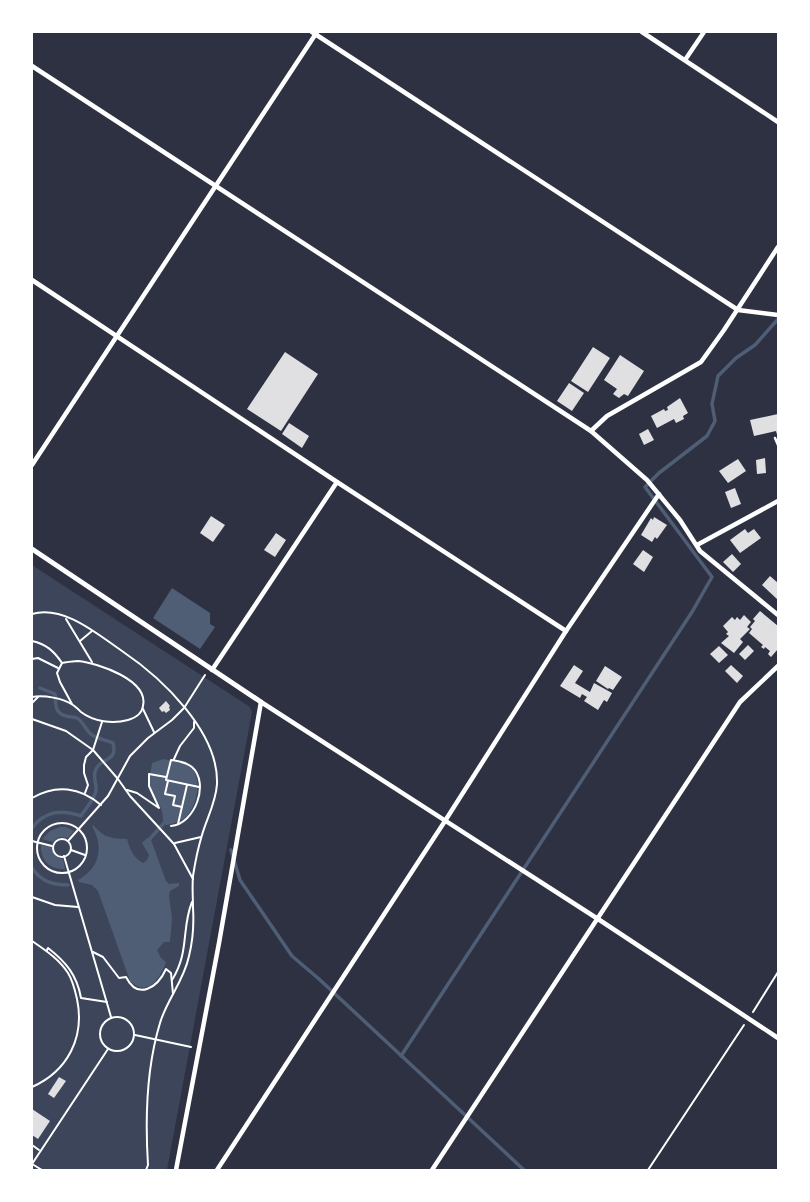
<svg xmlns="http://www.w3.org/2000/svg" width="810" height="1202" viewBox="0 0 810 1202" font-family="Overpass,sans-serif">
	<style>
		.green { fill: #3c4559 }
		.water { fill: #4f5d75 }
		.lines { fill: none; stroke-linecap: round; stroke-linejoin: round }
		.stream { stroke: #4f5d75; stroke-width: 3.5 }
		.building { fill: #e0e0e3 }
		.path { stroke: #fff; stroke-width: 2 }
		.service { stroke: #fff; stroke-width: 2.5 }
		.minor { stroke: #fff; stroke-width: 4.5 }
		.tertiary { stroke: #fff; stroke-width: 5 }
	</style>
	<rect width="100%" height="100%" fill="#2d3142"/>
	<path class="green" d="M32 565 250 707 252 712 167 1170H32Z"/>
	<g class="water">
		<path d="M172 588 210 613V624L215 627 200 649 153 618Z"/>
		<path d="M163 759C171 761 183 762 189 766 205 777 196 812 182 820 177 823 171 824 166 825L163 822C164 803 152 800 150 785 149 778 151 770 152 763Z"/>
		<path d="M93 825C105 838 109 838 127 839 130 849 133 857 143 863L147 860 149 855 142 843 147 838 151 840 166 881 169 884 179 883V886L170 891 169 896 172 918 170 942H164L157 950 161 958 166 962C160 978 148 998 130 981L98 891 92 885 79 882 78 880C100 868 104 847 92 826Z"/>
		<path d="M60 827H66L74 831 68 838 59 837 53 842 42 839 50 831Z"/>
		<path d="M41 845 52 847C52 854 56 858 63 859L65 869C50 870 40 860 41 845Z"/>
	</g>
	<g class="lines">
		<g class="stream">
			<path d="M32 828C45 811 61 809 81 816 86 808 94 800 96 791 97 783 92 777 96 769 102 757 118 762 113 743 106 740 98 739 92 735 86 731 83 721 77 718 75 717 69 717 66 716 54 713 56 704 55 694L40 688"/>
			<path d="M147 842 164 823"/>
			<path d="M231 850 240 880 292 956 319 979 524 1170"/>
			<path d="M32 868C41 881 52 885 68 885"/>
			<path d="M401 1056 692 612 712 577 645 487 659 473 707 436 715 421 712 404 718 376 736 358 755 345 778 319"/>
		</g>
	</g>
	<g class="building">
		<path d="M593 347 610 358 588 392 571 381Z"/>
		<path d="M285 352 318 374 281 431 247 409Z"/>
		<path d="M620 355 644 371 628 396 624 394 619 398 613 394 617 389 604 380Z"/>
		<path d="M569 383 584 393 572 411 557 401Z"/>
		<path d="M680 398 688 413 683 416 684 419 676 423 674 419 657 428 651 416 664 409 665 411 668 410 667 407Z"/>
		<path d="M778 414V438L776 431 754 436 750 420Z"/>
		<path d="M289 423 309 436 302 448 282 434Z"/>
		<path d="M648 429 654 440 644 445 639 434Z"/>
		<path d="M765 458 766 473 757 474 756 460Z"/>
		<path d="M738 459 746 471 728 483 719 471Z"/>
		<path d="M735 488 741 504 731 508 725 492Z"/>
		<path d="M211 516 225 525 213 542 200 533Z"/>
		<path d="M654 517 667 525 657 539 655 537 652 542 641 535 651 518 653 520Z"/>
		<path d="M745 529 748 533 754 529 761 538 740 553 730 540Z"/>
		<path d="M276 533 286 540 275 557 264 550Z"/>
		<path d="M643 550 653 557 644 572 633 564Z"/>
		<path d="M732 554 741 564 733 572 723 562Z"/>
		<path d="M770 576 778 583V600L762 585Z"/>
		<path d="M760 611 778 626V649L771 657 768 654 770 651 765 647 764 649 761 647 763 645 749 633 752 629 750 627 755 621 753 619Z"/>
		<path d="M744 615 751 622 747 627 750 629 740 639 743 642 734 653 721 643 729 636 726 634 728 632 723 626 732 617 735 620 737 617 740 620Z"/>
		<path d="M748 645 754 651 745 660 739 654Z"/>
		<path d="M719 646 728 655 719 663 710 654Z"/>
		<path d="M574 665 583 671 575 683 590 692 594 683 612 693 607 702 604 700 598 710 584 701 587 697 582 694 580 698 560 686Z"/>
		<path d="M731 665 743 676 737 683 725 671Z"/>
		<path d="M605 666 622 677 613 690 609 688 608 689 596 681Z"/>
		<path d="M166 701 170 706 169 707 170 710 166 713 164 711 162 712 159 708Z"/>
		<path d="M59 1077 66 1081 54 1098 48 1094Z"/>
		<path d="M32 1109 50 1121 38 1139 32 1135Z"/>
	</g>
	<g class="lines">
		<g class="path">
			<path d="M32 614C64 605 97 634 122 651 162 678 219 732 217 784 216 802 207 818 202 835 198 848 195 863 193 876 192 887 193 898 193 908 194 924 193 940 189 956 184 981 167 999 160 1023 146 1069 145 1118 148 1165L146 1170"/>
			<path d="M66 619 92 662"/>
			<path d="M32 641C46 644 54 651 62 663"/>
			<path d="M80 641 92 631"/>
			<path d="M32 659 38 658 58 668"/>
			<path d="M32 697C44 695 63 698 73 705 76 707 79 710 81 712 94 722 113 724 128 720 135 718 142 714 143 706 149 680 98 663 78 661 73 661 68 662 62 663L57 673 60 682 72 704"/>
			<path d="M32 703 38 697"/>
			<path d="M143 709 154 732"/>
			<path d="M32 719 66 731 93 750 118 779 130 796 174 844 193 879"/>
			<path d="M174 759 180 746 194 728V722"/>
			<path d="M168 781 165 794 175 796 173 805 182 807"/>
			<path d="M127 790 137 793 159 808 149 786V774L166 777"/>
			<path d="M85 793 88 785 84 773V765L86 757 93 750 102 722"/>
			<path d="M32 798C56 784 80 787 101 805"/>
			<circle cx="62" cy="848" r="25"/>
			<path d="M178 824 187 785"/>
			<path d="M171 826C195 824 210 783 192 767 186 762 178 761 171 760L166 780 199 787"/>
			<circle cx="62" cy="848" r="9"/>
			<path d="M32 841 52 846"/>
			<path d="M68 841 108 796 130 756 148 738 172 720 184 708 205 675"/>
			<path d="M175 843 201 837"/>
			<path d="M71 850 85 855"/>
			<path d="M64 856 111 1017"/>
			<path d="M32 897 55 905 78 907"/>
			<path d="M32 941C45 950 59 959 68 973 73 981 75 990 77 999 85 1037 68 1071 32 1087"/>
			<path d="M47 950 48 948C66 962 77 975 81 998L107 1002"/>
			<path d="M93 952 103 957 119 978 126 977C138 1001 158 987 166 969L171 973 173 994"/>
			<path d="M172 980C190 951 181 929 192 902"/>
			<path d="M753 1012 778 972"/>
			<circle cx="117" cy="1034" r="17"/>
			<path d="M135 1035 191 1047"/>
			<path d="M32 1145 39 1150"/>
			<path d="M32 1164 108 1049"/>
			<path d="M32 1164 42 1170"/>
			<path d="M648 1170 744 1025"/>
		</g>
		<path class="service" d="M775 438 778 445"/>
		<g class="minor">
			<path d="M312 32 738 310 778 315"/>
			<path d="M642 32 778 122"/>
			<path d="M685 60 704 32"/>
			<path d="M32 66 591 431 647 480 680 520 700 551 778 615"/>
			<path d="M32 280 337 482 566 631"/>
			<path d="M591 431 607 416 701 362 724 330 778 247"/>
			<path d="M32 465 317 32"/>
			<path d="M697 545 778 501"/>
			<path d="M212 670 337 482"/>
			<path d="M176 1170 219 943 261 702 598 919 778 1038"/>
			<path d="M217 1170 445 821 566 631 659 494"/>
			<path d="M432 1170 740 702 778 666"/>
		</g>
		<path class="tertiary" d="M32 549 261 702"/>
	</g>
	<rect width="810" height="1202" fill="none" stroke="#ffffff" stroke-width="66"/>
</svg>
